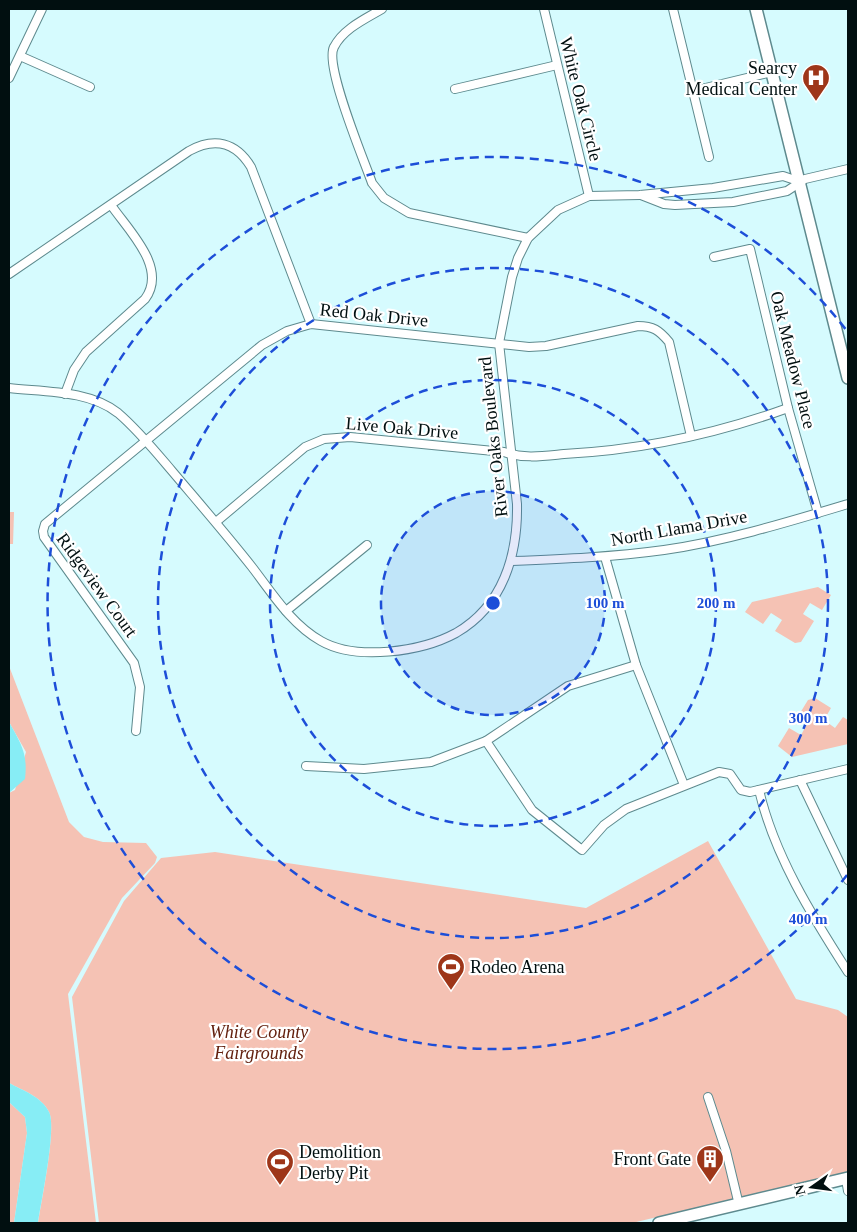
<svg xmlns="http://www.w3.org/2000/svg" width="857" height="1232" viewBox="0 0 857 1232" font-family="'Times New Roman',serif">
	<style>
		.green { fill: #f5c2b4 }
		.water { fill: #87edf5 }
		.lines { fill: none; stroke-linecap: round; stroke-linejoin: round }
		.street-casing { stroke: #5e8a8e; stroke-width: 10 }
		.secondary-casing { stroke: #5e8a8e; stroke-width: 14 }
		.street { stroke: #fff; stroke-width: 8 }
		.secondary { stroke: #fff; stroke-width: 11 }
		.ring { fill: none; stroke: #1d4ed8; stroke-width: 2.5; stroke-dasharray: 9 6 }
		.labels { text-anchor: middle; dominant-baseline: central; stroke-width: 4.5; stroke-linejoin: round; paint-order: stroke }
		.poi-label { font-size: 18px; fill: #010f10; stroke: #fff; text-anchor: end }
		.street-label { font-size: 18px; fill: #010f10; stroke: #fff }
		.park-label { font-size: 18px; font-style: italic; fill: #63200e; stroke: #fff }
		.centre { fill: #1d4ed8; stroke: #fff; stroke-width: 2.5 }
		.ring-label { font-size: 15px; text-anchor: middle; font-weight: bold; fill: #1d4ed8; stroke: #fff; stroke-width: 4.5; stroke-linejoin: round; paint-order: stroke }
	</style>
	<rect width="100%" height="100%" fill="#d6fbfe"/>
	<g class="green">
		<path d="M9 512H14L13 544H9Z"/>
		<path d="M818 587 831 595 822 610 810 603 803 614 814 621 801 642 795 643 775 631 782 620 771 613 763 624 745 612 752 602Z"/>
		<path d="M9 666 69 822 84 837 103 842 146 843 157 857 155 863 122 898 68 994 96 1223H38C41 1202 57 1127 49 1112 42 1097 22 1090 9 1083V793L15 790 26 752 9 722Z"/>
		<path d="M815 698 831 708 824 720 835 728 843 717 848 720V744L792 757 778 746 789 728 801 735 807 724 797 718 808 700Z"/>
		<path d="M708 841 796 999 838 1010 848 1017V1172L632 1223H99L72 997 124 901 161 858 215 852 586 908Z"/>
		<path d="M9 1102 25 1117 27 1133 14 1223H9Z"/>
	</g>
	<g class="water">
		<path d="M9 722C21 744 28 753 25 779L9 793Z"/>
		<path d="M9 1083C22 1090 42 1097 49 1112 57 1127 41 1202 38 1223H14L27 1133 25 1117 9 1102Z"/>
	</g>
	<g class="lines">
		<defs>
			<g id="street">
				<path d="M382 9C365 19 343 29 334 47 324 65 364 160 372 183L384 198 409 213 528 238"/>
				<path d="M544 9 589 196"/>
				<path d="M673 9 709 157"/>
				<path d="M20 56 90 87"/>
				<path d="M9 78 42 9"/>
				<path d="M455 89 557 65"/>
				<path d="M693 91 772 72"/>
				<path d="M641 195 664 204 675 205 733 202 787 191 805 179 848 169"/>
				<path d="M714 257 750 249 788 408 818 513"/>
				<path d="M9 274 189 151C214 137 236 142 251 167L311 324"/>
				<path d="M9 388C44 392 89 390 118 413 138 430 155 451 172 471 199 503 226 534 252 567 272 593 291 624 321 641 356 661 421 652 456 633 503 606 518 555 517 504L499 343 512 277 518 258 528 238 558 210 589 196 640 195 713 188 783 176 798 181"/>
				<path d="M65 394 74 370 86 352 145 299C168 268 129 231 111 205"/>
				<path d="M216 522 305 447 324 439 350 437 504 452C524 459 543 456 564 454 641 450 716 434 788 408"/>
				<path d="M605 557 636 665 684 785"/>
				<path d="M512 561C563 559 613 557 664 550 726 541 788 522 848 504"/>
				<path d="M286 611 367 545"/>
				<path d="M136 731 140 687 134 663 44 537 43 531 45 524 262 345 287 331 311 324 529 347 546 346 638 326C653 326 659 330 669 342L691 436"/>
				<path d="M486 741 532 810 582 850 604 825 626 809 719 772 730 774 741 790 750 792 848 769"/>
				<path d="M306 766 364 769 431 762 486 741 568 686 636 665"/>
				<path d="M800 780 848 880"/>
				<path d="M759 790C774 855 812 916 848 972"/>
				<path d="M708 1097 726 1151 739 1205"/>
				<path d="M846 1179 848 1191"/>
			</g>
			<g id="secondary">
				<path d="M756 9 848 378"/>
				<path d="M659 1223 848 1178"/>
			</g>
		</defs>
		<use href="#street" class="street-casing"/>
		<use href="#secondary" class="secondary-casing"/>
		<use href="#street" class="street"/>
		<use href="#secondary" class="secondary"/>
	</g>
	<circle cx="493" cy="603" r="112" fill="#1d4ed8" fill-opacity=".12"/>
	<g class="ring">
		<circle cx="493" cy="603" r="112"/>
		<circle cx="493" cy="603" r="223"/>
		<circle cx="493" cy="603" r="335"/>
		<path d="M847 875A446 446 0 1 1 847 331"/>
	</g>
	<defs>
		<symbol id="hospital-pin" viewBox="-11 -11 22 30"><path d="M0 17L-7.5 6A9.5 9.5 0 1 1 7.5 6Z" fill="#9e3619" stroke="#fff"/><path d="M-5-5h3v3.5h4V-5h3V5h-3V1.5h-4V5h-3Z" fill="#fff"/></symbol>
		<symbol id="stadium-pin" viewBox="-11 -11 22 30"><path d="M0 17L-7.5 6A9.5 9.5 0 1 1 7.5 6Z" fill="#9e3619" stroke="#fff"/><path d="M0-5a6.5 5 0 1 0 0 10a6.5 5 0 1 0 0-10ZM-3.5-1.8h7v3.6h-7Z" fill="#fff"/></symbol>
		<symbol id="building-pin" viewBox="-11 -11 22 30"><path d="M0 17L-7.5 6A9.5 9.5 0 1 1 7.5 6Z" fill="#9e3619" stroke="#fff"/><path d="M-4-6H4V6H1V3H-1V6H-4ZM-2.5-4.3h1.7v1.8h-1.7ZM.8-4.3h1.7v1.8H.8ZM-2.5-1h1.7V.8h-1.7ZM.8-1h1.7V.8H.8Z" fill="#fff"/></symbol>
	</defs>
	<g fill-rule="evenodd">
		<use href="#hospital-pin" x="800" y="62" width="32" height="43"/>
		<use href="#stadium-pin" x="435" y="951" width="32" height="43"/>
		<use href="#building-pin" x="694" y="1143" width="32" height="43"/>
		<use href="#stadium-pin" x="264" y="1146" width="32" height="43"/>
	</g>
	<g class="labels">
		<g class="poi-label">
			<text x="797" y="68">Searcy<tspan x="797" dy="21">Medical Center</tspan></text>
			<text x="470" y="967" text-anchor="start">Rodeo Arena</text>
			<text x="299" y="1152" text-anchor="start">Demolition<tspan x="299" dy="21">Derby Pit</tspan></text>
			<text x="691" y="1159">Front Gate</text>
		</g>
		<g class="street-label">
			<text transform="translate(581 99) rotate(76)">White Oak Circle</text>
			<text transform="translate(374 315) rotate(6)">Red Oak Drive</text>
			<text transform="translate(793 360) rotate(76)">Oak Meadow Place</text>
			<text transform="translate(402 428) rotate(5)">Live Oak Drive</text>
			<text transform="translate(493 437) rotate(-96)">River Oaks Boulevard</text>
			<text transform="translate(679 528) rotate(-10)">North Llama Drive</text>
			<text transform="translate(97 585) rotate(54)">Ridgeview Court</text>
		</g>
		<g class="park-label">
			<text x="259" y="1032">White County<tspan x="259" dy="21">Fairgrounds</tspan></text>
		</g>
	</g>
	<circle cx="493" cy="603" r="8" class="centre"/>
	<g class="ring-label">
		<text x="605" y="608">100 m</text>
		<text x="716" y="608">200 m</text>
		<text x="808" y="723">300 m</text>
		<text x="808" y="924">400 m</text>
	</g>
	<rect width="857" height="1232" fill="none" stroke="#010f10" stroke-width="20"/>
	<g transform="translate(812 1187) rotate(256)" stroke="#ffffff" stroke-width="4" paint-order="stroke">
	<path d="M0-4L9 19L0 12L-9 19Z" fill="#010f10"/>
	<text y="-8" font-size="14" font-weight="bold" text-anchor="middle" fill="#010f10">N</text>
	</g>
</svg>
